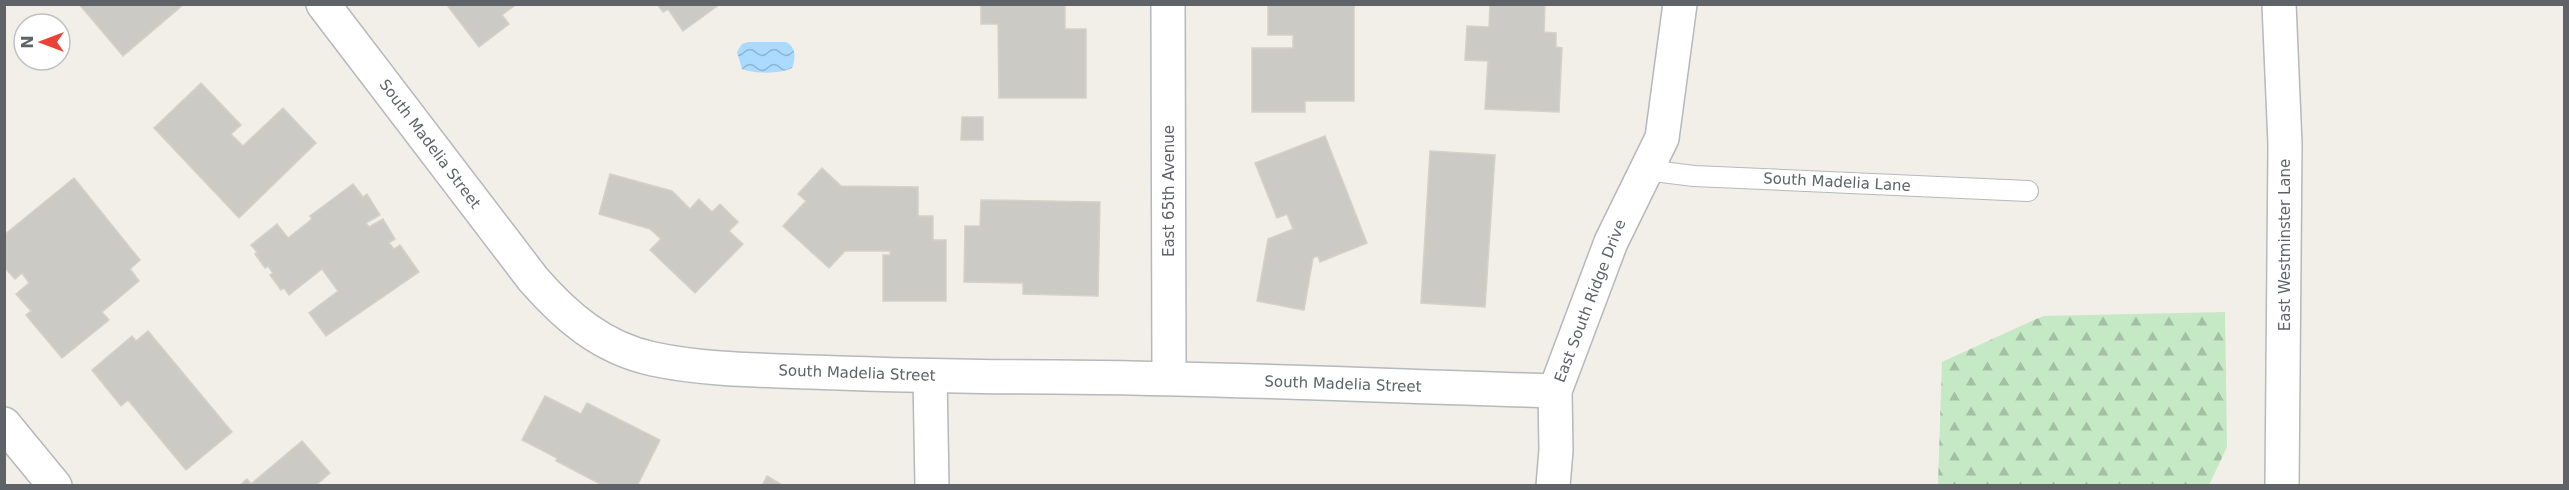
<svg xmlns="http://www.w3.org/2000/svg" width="2569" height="490" viewBox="0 0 2569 490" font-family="'DejaVu Sans',sans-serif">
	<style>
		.forest { fill: url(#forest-firs) }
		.water { fill: url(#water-waves) }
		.building { fill: #cccac5; stroke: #d6d1c6; stroke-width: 1.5 }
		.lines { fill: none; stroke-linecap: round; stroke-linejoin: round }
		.service-casing { stroke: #b5b8bc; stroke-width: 22 }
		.minor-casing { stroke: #b5b8bc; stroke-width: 36 }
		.service { stroke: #fff; stroke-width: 20 }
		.minor { stroke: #fff; stroke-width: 33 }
		.labels { text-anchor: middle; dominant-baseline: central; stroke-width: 6; stroke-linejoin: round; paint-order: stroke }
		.street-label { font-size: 15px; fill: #5f6368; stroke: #fff }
	</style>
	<defs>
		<pattern id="forest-firs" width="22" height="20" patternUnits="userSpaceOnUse" patternTransform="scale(1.5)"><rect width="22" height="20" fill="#c5e8c5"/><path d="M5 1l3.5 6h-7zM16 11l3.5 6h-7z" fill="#a3c0a4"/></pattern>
		<pattern id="water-waves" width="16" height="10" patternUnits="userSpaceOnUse" patternTransform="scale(1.5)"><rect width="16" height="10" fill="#aadaff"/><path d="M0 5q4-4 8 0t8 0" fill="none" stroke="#8eb4d2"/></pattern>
	</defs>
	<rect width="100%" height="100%" fill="#f1efe8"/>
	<path class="forest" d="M2225 312 2227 447 2209 485H1938L1942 362 2043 316Z"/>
	<path class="water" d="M748 42H786C796 47 796 58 792 68 781 74 754 74 742 69L737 52 742 44Z"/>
	<g class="building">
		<path d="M79 4H184L123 56Z"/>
		<path d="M517 4 502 15 509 24 479 47 447 5Z"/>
		<path d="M657 4H720L683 31 668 9 663 12Z"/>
		<path d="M981 4H1065V29H1086V98H999L998 24H981Z"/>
		<path d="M1268 4H1354V101H1305V112H1252V48H1293V35H1268Z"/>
		<path d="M1490 4H1545L1544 32 1556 33V47L1562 48 1559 112 1485 109 1488 61 1465 60 1467 26 1489 27Z"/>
		<path d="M201 83 241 125 231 134 243 146 283 108 316 143 239 218 154 128Z"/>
		<path d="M962 117H983V140H961Z"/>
		<path d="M1325 136 1367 243 1320 262 1318 256 1313 258 1304 310 1257 301 1268 239 1293 229 1287 214 1277 218 1255 163Z"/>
		<path d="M1430 151 1495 155 1485 307 1421 303Z"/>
		<path d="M822 168 841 186 918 187V216H933V240H946V301H883V255H890V251H845L829 268 783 226 806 201 798 194Z"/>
		<path d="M610 174 672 191 690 209 699 199 712 212 720 204 738 222 729 231 743 244 695 293 650 250 661 239 650 229 599 214Z"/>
		<path d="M74 178 140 260 130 269 139 281 102 312 109 320 62 358 26 315 31 311 16 294 29 283 22 273 15 279 4 267V235Z"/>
		<path d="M353 184 363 197 367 194 380 215 366 223 369 227 383 219 395 239 389 243 394 249 400 245 419 272 326 336 309 313 338 291 322 269 289 295 284 288 281 290 270 275 273 273 268 266 265 268 255 254 257 252 251 245 277 224 288 238 312 219 310 216Z"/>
		<path d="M981 200 1100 202 1098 296 1023 294V283L964 282 965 226H980Z"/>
		<path d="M148 331 232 432 186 470 128 400 121 406 92 370 132 336 136 341Z"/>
		<path d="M545 396 581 414 587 403 660 440 637 486H604L556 461 557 458 522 440Z"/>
		<path d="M302 441 330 473 315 486H239L247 479 251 484Z"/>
		<path d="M767 476 784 486H762Z"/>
	</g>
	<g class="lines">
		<defs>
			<path id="service" d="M1646 170 1694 176 2028 191"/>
			<g id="minor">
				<path d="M323 4 533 279C566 317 602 348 653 359 705 370 758 370 811 372 892 375 973 377 1054 377 1221 378 1388 386 1555 391"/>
				<path d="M1168 4 1169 378"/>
				<path d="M2279 4 2285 144 2282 486"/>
				<path d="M930 376 932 486"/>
				<path d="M4 424 55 486"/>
				<path d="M1553 486 1556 450 1555 391 1611 242 1662 138 1680 4"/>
			</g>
		</defs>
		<use href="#service" class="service-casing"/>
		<use href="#minor" class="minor-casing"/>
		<use href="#service" class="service"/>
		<use href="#minor" class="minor"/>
	</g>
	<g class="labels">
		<g class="street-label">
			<text transform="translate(430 144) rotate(53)">South Madelia Street</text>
			<text transform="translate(1837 182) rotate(3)">South Madelia Lane</text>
			<text transform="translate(1169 191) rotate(-90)">East 65th Avenue</text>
			<text transform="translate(2285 245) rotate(-90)">East Westminster Lane</text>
			<text transform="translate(1590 301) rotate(-69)">East South Ridge Drive</text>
			<text transform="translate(857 373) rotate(2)">South Madelia Street</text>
			<text transform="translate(1343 384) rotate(2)">South Madelia Street</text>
		</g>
	</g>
	<rect width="2569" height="490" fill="none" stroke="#5f6368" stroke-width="12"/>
	<g transform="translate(42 42) rotate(270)"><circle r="28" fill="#ffffff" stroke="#bfc1c3" stroke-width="1.5"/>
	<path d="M0-4.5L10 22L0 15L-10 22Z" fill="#ea4335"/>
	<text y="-9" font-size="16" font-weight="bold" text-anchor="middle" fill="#5f6368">N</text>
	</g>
</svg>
